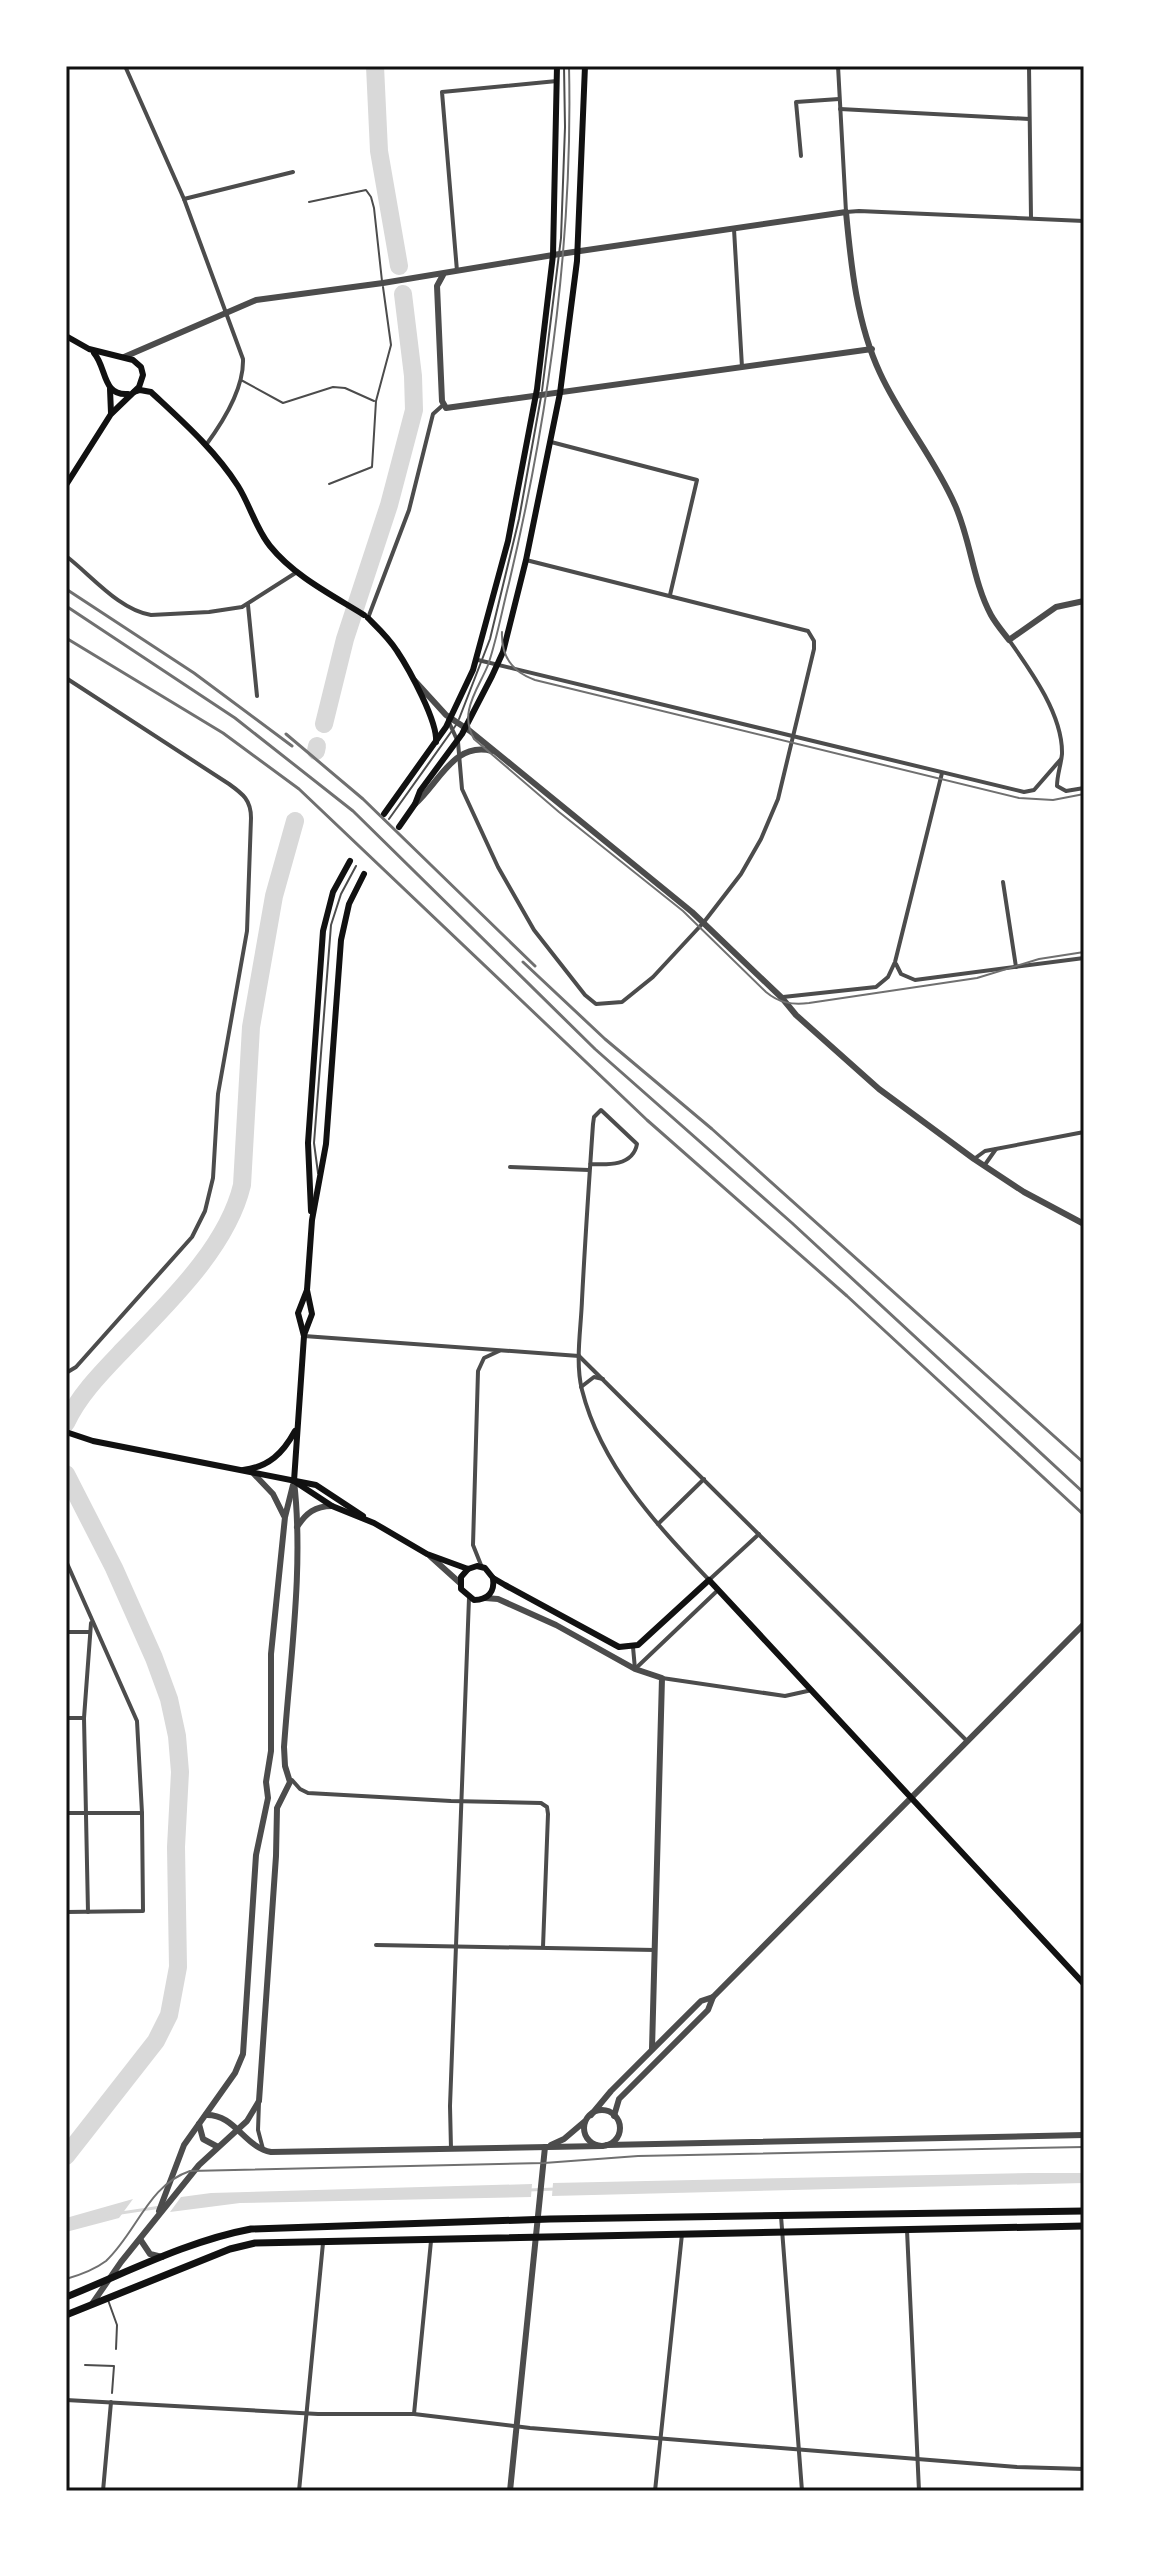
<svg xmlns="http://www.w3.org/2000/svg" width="1150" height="2557" viewBox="0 0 1150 2557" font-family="'Varela Round',sans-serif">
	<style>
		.water { fill: #d9d9d9 }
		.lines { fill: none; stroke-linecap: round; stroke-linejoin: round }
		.stream { stroke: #d9d9d9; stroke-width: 3 }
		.river { stroke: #d9d9d9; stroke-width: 18 }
		.service { stroke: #4c4c4c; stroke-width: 2 }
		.minor { stroke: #4c4c4c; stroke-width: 4 }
		.tertiary { stroke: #4c4c4c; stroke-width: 6 }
		.secondary { stroke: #111; stroke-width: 6 }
		.primary { stroke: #111; stroke-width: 7 }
		.tram { stroke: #707070; stroke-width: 2 }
		.rail { stroke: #707070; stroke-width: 3 }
		.neatline { fill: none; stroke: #111; stroke-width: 3 }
	</style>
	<rect width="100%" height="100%" fill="#fff"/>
	<g class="water">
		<path d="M1030 2173H1084V2183L552 2196 553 2183Z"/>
		<path d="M532 2184 531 2197 240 2203 170 2212 181 2197 211 2193Z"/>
		<path d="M133 2199 119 2218 66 2232V2218Z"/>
	</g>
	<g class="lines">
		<g class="stream">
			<path d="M528 2190 556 2189"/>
			<path d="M121 2213 161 2207"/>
		</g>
		<g class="river">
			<path d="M375 66 379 151 399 266"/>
			<path d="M324 724 345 639 389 505 414 410 413 376 403 294"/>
			<path d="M316 751 317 746"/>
			<path d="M66 1423C79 1395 102 1372 123 1350 167 1304 227 1248 242 1185L251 1027 274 896 295 821"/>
			<path d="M66 1474 114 1568 154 1658 169 1699 177 1736 180 1772 176 1847 178 1967 169 2015 156 2041 66 2156"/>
		</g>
		<g class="service">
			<path d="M309 202 366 190 371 197 374 208 382 281"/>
			<path d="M241 380 283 403 333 387 345 388 374 401"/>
			<path d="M542 391 561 238 565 127 564 66"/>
			<path d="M329 484 372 467 376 401 391 345 383 287"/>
			<path d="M459 719 490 639 519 519 541 397"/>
			<path d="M389 819 456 725"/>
			<path d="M318 1173 314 1143 331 925 341 894 356 866"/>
			<path d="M108 2300 117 2325 116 2349"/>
			<path d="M85 2365 114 2366 112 2393"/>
		</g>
		<g class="minor">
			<path d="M125 66 184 199 243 359C244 388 223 422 206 445"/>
			<path d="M838 66 846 212 859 211 1084 221"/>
			<path d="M1029 66 1031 218"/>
			<path d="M840 109 1029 119"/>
			<path d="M801 156 796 102 839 99"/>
			<path d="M184 199 293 172"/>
			<path d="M734 229 742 367"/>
			<path d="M457 271 442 92 557 81"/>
			<path d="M551 442 697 480 670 595"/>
			<path d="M66 556C91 575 119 610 151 615L209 612 242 607 297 572"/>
			<path d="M248 605 257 696"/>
			<path d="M368 618 409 510 433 414 443 405"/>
			<path d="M1009 640C1031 671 1063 715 1062 754 1061 765 1057 775 1057 786L1066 791 1084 788"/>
			<path d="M478 660 1024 792 1034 790 1061 759"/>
			<path d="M66 678 229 784C243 794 251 800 251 818L247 931 218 1094 213 1178 205 1211 192 1237 76 1367 66 1373"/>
			<path d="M448 720 458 742 462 789 498 867 534 930 585 995 596 1004 622 1002 653 977 704 922 741 874 761 839 778 799 814 649V641L808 631 526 560"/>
			<path d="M1003 882 1016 967"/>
			<path d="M896 964 901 974 915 980 1084 958"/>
			<path d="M783 997 876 987 888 977 895 962 942 773"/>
			<path d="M974 1159 985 1151 1084 1132"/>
			<path d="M590 1164C608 1165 633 1166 637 1144L601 1110 594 1117 593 1124C589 1182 585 1241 582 1300 581 1329 575 1362 582 1390 601 1466 658 1526 709 1580L759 1534"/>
			<path d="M984 1166 996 1149"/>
			<path d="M510 1167 589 1170"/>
			<path d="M304 1336 579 1356"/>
			<path d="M579 1356 967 1741"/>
			<path d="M581 1387 594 1377 603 1379"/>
			<path d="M658 1524 704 1479"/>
			<path d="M66 1561 137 1721 142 1813 143 1911 66 1912"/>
			<path d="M481 1565 473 1545 478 1371 484 1358 499 1351"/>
			<path d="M66 1632H89"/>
			<path d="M633 1647 635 1669"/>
			<path d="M635 1669 717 1591"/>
			<path d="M662 1678 785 1696 812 1690"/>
			<path d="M66 1718H84"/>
			<path d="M292 1780 300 1789 308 1793 451 1801 541 1803 547 1807 548 1814 543 1947"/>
			<path d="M66 1813H142"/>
			<path d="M88 1912 84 1718 91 1623"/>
			<path d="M376 1945 655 1950"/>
			<path d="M259 2102 258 2130 263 2149"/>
			<path d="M451 2149 450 2106 469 1598"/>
			<path d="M781 2216 802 2491"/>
			<path d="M907 2230 919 2491"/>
			<path d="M66 2400 318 2414H414L530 2428 1017 2467 1084 2469"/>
			<path d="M414 2414 431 2241"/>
			<path d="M103 2491 111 2402"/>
			<path d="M299 2491 323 2243"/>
			<path d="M655 2491 682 2234"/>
		</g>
		<g class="tertiary">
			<path d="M443 275 437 286 442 401 446 408 872 349"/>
			<path d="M124 357 256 300 383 283 553 255 846 212C851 266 857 324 880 373 901 419 935 459 955 505 971 541 973 582 991 615 996 624 1003 632 1009 640L1056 607 1084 601"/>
			<path d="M415 681 446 715 470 731 692 912 782 998 796 1015 879 1089 974 1159 1024 1192 1084 1224"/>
			<path d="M415 804C439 783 454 741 492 751"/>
			<path d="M254 1474 273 1494 284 1516"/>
			<path d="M297 1527C306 1513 315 1506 332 1506"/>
			<path d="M430 1556 460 1583"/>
			<path d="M485 1598 498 1599 556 1625 635 1669 662 1678 652 2049"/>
			<circle cx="602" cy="2128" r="18"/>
			<path d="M206 2115C235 2114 244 2147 271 2152L602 2146"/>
			<path d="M591 2115 611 2091 701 2001 713 1997 1084 1624"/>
			<path d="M614 2116 619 2099 708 2010 713 1997"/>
			<path d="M199 2124 203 2139 218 2147"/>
			<path d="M551 2145 564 2139 584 2122"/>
			<path d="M607 2145 1084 2135"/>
			<path d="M159 2211 184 2145 235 2073 243 2054 256 1855 268 1798 266 1782 271 1751V1654L285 1517 293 1485"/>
			<path d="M140 2239 150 2254 162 2257"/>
			<path d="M92 2304 121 2262 199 2165 247 2121 259 2101 276 1856 277 1808 290 1782 285 1766 284 1747C290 1660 304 1567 294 1481"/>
			<path d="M510 2491 545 2147"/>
		</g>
		<g class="secondary">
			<path d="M66 336 89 349 133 360 141 367 143 375 139 387 111 414 66 485"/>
			<path d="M94 353C107 368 102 396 128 394"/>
			<path d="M110 389 111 413"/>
			<path d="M134 392 140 390 151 392C182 421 215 450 238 486 250 505 256 529 270 546 294 576 332 595 364 615"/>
			<path d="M368 618C378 628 389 638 397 651 409 669 438 722 436 742"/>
			<path d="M384 814 446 727 473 670 508 541 537 389 553 255 557 66"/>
			<path d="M399 827 415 804 420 791 462 734 492 676 503 652 526 560 560 393 577 261 585 66"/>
			<path d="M311 1211 308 1143 323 931 333 892 350 861"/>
			<path d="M304 1335 312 1314 307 1290"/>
			<path d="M66 1432 93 1441 316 1485 363 1516"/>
			<path d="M243 1470C269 1467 283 1453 295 1431"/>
			<path d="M294 1481 332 1506 374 1523 427 1554 468 1569 477 1566 485 1568 493 1578 505 1585 619 1647 638 1645 709 1580 1084 1984"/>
			<path d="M294 1481 304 1336 298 1313 307 1290 312 1220 326 1144 341 940 349 904 364 874"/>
			<path d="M468 1569 461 1577V1589L474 1600C488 1600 495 1592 493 1578"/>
		</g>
		<g class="primary">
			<path d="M66 2297C126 2273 187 2241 251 2229L550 2219 1084 2211"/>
			<path d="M66 2315 230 2249 255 2243 1084 2226"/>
		</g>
		<g class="tram">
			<path d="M569 66C573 240 549 414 509 583 502 610 497 639 488 665 482 680 472 694 469 710 467 720 469 730 474 739L559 812 683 911 766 992C779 1003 792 1005 809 1003L977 978 1039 959 1084 952"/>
			<path d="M502 632C501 656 512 672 535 680L1019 798 1053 800 1084 794"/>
			<path d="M66 2279C80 2275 94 2270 106 2261 137 2232 148 2185 190 2171L544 2163 638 2156 1084 2147"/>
		</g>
		<g class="rail">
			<path d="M66 589 194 673 292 746"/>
			<path d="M66 606 235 718 353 811 595 1049 792 1223 1084 1493"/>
			<path d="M66 638 223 733 299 789 647 1120 847 1296 1084 1515"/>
			<path d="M286 734 363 799 535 966"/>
			<path d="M523 962 605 1039 712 1129 1084 1463"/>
		</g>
	</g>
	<rect width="1150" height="2557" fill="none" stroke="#ffffff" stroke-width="136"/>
	<rect x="68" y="68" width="1014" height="2421" class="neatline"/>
</svg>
